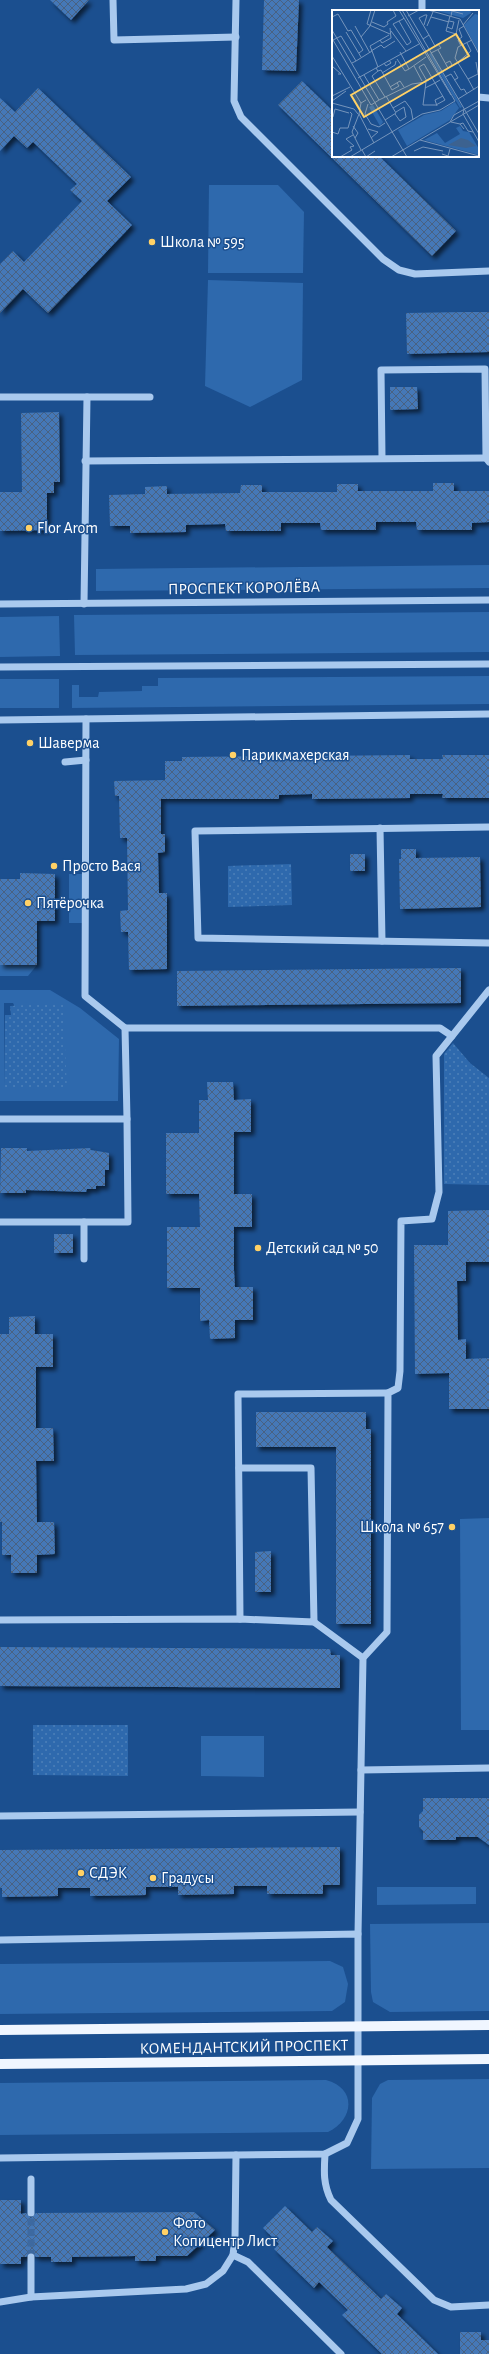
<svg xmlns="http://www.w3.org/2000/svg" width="489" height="2354" viewBox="0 0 489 2354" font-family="'Alegreya Sans',sans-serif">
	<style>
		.green { fill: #2e69ad; fill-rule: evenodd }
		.park { fill: url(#park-dots) }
		.building { fill: url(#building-cross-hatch); filter: url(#shadow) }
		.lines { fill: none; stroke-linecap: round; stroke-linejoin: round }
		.minor-tunnel { stroke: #3d69a0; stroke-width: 7; stroke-dasharray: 7 3.5; stroke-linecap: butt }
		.minor { stroke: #a9c9ee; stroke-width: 7 }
		.major { stroke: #f0f6ff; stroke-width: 10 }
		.poi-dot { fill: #ffd166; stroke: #1b4f8f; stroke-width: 1.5 }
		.labels { text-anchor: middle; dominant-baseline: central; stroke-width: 3; stroke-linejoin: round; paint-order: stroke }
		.poi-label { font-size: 16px; fill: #fff; stroke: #1b4f8f; text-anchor: start }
		.street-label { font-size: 16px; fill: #fff; stroke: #1b4f8f }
		.inset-road { fill: none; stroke: #7695bc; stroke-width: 1 }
		.view { fill: #ffd166; fill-opacity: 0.15; stroke: #ffd166; stroke-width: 2 }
		.inset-edge { fill: none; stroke: #fff; stroke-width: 2 }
	</style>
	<defs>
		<pattern id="park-dots" width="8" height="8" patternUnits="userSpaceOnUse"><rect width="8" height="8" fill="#2e69ad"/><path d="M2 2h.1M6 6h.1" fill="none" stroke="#4d80b9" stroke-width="1.8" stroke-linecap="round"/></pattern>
		<pattern id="building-cross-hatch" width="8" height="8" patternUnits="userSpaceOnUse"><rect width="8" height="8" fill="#4478b7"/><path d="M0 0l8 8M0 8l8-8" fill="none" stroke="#486282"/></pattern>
		<filter id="shadow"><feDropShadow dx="3.5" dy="3.5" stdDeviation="2" flood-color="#0009"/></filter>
	</defs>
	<rect width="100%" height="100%" fill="#1b4f8f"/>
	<g class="green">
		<path d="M209 185H278L304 212 303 273H208Z"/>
		<path d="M208 280 303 283 302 380 250 407 205 386Z"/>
		<path d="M489 565V588L96 591V569Z"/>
		<path d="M489 612V652L75 655 74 615Z"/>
		<path d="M59 616 60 656 0 657V617Z"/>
		<path d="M489 676V704L72 708V685H79V697H98L99 692 142 691V686H158V678Z"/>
		<rect x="0" y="679" width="59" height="29"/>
		<rect x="69" y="874" width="13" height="49"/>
		<path d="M0 965H37L28 976H0Z"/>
		<path d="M0 990H50L80 1008 119 1039 118 1101H0ZM4 1003H13L14 1005 4 1089Z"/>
		<path d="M489 1518V1730H461L460 1519Z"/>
		<path d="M201 1736H264V1777L201 1776Z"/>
		<path d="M377 1887H476V1904L377 1905Z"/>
		<path d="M489 1923V2011L390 2012 373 2002 371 1992 370 1924Z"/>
		<path d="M330 1961 343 1967 348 1984 345 2002 332 2011 0 2014V1964Z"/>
		<path d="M489 2079V2168L371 2169 372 2098 380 2084 388 2080Z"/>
		<path d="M326 2080C357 2088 354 2120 328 2132L0 2135V2083Z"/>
	</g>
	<g class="park">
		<path d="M291 864 292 905 228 907V866Z"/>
		<path d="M63 1003 67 1089H4L5 1015H11L10 1006Z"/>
		<path d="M453 1043 470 1063 489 1078V1185L444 1184V1054Z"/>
		<path d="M33 1725H128V1776L33 1775Z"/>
	</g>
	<g class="building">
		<path d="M50 0H89L71 20Z"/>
		<path d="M264 0H299L296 71 262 70Z"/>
		<path d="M302 81 333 111V156H379L456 231 432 256 278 105Z"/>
		<path d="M38 88 131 177 107 201 132 225 48 313 23 289 0 313V264L13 251 24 262 82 201 70 190 77 184 33 142 27 148 14 136 0 151V98L15 112Z"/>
		<path d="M465 312H489V352L407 354 406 313Z"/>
		<path d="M390 387H417L418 409 390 410Z"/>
		<path d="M59 412 60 482H54V493H47V530L0 531V492H22L21 413Z"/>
		<path d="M433 483H454V491H489V522L472 523V530H417L416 522H376V530H321L320 523H281V531H226L225 524 186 525V532L130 533V526H110L109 495 145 494V487L167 486V494L240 493 241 485H262V492H337V484H358V491H433Z"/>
		<path d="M410 755V759H443L442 755H489V798H442L443 794H410V798L312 799V794L279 795V799H161V834H165V852L158 853 159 893H167V969L129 970 128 932H121L120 911 128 910 127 838H120L119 796H115L114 781 165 780V761H182V757L279 756V760H312V756Z"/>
		<path d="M401 849H416V858L480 857 481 907 400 909 399 859H401Z"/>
		<rect x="350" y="854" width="15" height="17"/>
		<path d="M20 873 55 874V921H37V965H0V879H20Z"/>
		<path d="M461 968V1003L177 1006V971Z"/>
		<path d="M207 1082H233L234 1100 251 1099V1132H234V1194H252V1227H234V1270L235 1287H253V1320H235V1338L210 1339 209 1320 200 1321V1288H167V1227H200L199 1194H166V1133H199V1100H208Z"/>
		<path d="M1 1148H27V1151L90 1148 91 1150 109 1153V1170H105V1186H96V1189H87L86 1192 26 1190V1193H0Z"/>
		<path d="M489 1210V1262H466V1281H457L458 1340 466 1339V1359L489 1358V1409H449V1373L415 1374 414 1245H448V1211Z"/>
		<rect x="54" y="1234" width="19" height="19"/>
		<path d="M35 1316V1334H53V1367H36V1428H53L54 1461H36L37 1522H54L55 1554 37 1555V1573H11V1555H2V1522H0V1334H9V1317Z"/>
		<path d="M256 1412H366V1429H371V1624H336V1447H256Z"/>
		<path d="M271 1551V1592H255V1552Z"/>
		<path d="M0 1647 330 1649 331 1655H340V1688L0 1686Z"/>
		<path d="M423 1798H489V1845L478 1837H456V1840H423V1831L419 1827V1815L423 1811Z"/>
		<path d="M340 1847V1885H323V1894H267V1886H234V1894L178 1895V1887H146V1895L90 1896V1888H58V1896L2 1897V1888H0V1850Z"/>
		<path d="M0 2200H21V2214L26 2213 31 2218 36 2213 194 2212 215 2230 187 2256H156V2261H135V2256L72 2257V2262H51V2257H36L31 2252 26 2257H21V2264H0Z"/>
		<path d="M285 2206 312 2232 317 2227 333 2241 327 2247 381 2299 386 2294 402 2308 397 2314 438 2354H382L342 2315 348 2310 319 2282 314 2288 274 2249 279 2244 263 2228Z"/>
		<path d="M460 2332H481V2340H489V2354H460Z"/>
	</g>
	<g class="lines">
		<path class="minor-tunnel" d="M31 2257V2213"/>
		<g class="minor">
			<path d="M113 0 114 40 236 37"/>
			<path d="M236 0 234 101 241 117 383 259 399 270 415 274 489 271"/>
			<path d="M422 11V0"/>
			<path d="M478 97 489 98"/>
			<path d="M0 397H87L84 604"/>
			<path d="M87 397H150"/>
			<path d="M382 458 381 370 485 369 486 458 489 462"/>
			<path d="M85 461 486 458"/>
			<path d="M0 604 489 600"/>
			<path d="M0 667 489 664"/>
			<path d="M0 720 489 714"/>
			<path d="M65 762 86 760"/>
			<path d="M489 827 195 831 198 938 489 943"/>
			<path d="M380 828 382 941"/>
			<path d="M125 1028H440L452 1036"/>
			<path d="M0 1119H127L125 1028 85 996 86 719"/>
			<path d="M0 1222H128L127 1119"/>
			<path d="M84 1259V1222"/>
			<path d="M240 1619 238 1394 388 1393"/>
			<path d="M0 1620 240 1619 314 1622 311 1468H239"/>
			<path d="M314 1622 363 1658"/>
			<path d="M361 1770 489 1768"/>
			<path d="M0 1816 360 1812"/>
			<path d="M358 1934 363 1658 387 1632 388 1393 398 1388 400 1371 401 1221 432 1219 439 1192 436 1056 489 990"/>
			<path d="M0 1940 358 1934V2119L347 2143 325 2154 0 2158"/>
			<path d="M325 2154C324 2171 323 2184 331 2200L434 2300 451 2307 489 2305"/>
			<path d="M31 2179V2213"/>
			<path d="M233 2255 248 2262 341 2354"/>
			<path d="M31 2257V2297"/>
			<path d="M0 2302 31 2297 186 2289 206 2284 223 2271 233 2255 235 2238 236 2155"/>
		</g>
		<g class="major">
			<path d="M0 2030 489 2025"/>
			<path d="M0 2064 489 2059"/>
		</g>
	</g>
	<g class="poi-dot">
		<circle cx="152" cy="242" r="4"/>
		<circle cx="29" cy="528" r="4"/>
		<circle cx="30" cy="743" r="4"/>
		<circle cx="233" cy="755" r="4"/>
		<circle cx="54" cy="866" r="4"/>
		<circle cx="28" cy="903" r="4"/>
		<circle cx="258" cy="1248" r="4"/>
		<circle cx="452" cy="1527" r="4"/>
		<circle cx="81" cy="1873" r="4"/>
		<circle cx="153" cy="1878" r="4"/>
		<circle cx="165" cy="2232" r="4"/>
	</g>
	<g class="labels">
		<g class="poi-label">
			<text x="160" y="242">Школа № 595</text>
			<text x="37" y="528">Flor Arom</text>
			<text x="38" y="743">Шаверма</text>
			<text x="241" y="755">Парикмахерская</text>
			<text x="62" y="866">Просто Вася</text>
			<text x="36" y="903">Пятёрочка</text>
			<text x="266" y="1248">Детский сад № 50</text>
			<text x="444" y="1527" text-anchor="end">Школа № 657</text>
			<text x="89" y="1873">СДЭК</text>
			<text x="161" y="1878">Градусы</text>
			<text x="173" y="2223">Фото<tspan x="173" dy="18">Копицентр Лист</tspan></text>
		</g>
		<g class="street-label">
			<text transform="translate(244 588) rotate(-1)">ПРОСПЕКТ КОРОЛЁВА</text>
			<text transform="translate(244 2047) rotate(-1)">КОМЕНДАНТСКИЙ ПРОСПЕКТ</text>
		</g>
	</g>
	<g transform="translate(332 10)">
		<rect width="147" height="147" fill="#1b4f8f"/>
		<path d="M102 0H138L139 3 131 8ZM99 43 130 97 128 98 97 44ZM41 95 51 112 48 116 37 97Z" fill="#2e69ad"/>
		<path d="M143 4 147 5V43L132 15ZM123 92 127 98 118 110 75 136 66 120 92 105 109 101ZM128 116 131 121 137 122 147 139V145L92 130 105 123 113 133 128 124 124 118Z" fill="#2e69ad"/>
		<path d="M129 128 136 130 144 136 134 138 116 135Z" fill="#3c6290"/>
		<path class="inset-road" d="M67 0 119 85M70 0 123 91M74 0 147 124M96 0 128 9 147 44M76 6 87 0M118 6 114 21 124 24 127 10M119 6 120 1 131 4M0 7 6 4 16 21 19 20 31 40 27 43M99 7 117 12M67 11 79 32 75 35 61 14 71 9 72 8M40 12 52 17 56 14 55 12 64 6 61 0M35 14 58 24M35 14 39 0M92 15 95 5H93L87 8 97 25M131 15 141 3M23 16 38 43M95 16 101 2M115 17 120 19 122 12 117 11M0 20 75 147M59 21 74 41M14 22 29 47M29 27 38 16 43 0M91 29 97 25 103 36 106 34 109 38 99 43M48 30 50 33 59 28 58 18M129 36 126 30 130 27 127 19 132 16M106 40 116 58M39 41 49 35 52 38 63 31M40 41 46 57M68 42 77 59 94 47M0 46 29 93M65 49 73 61 77 59M24 51 40 41 38 36 57 25M20 53 24 51 9 26 1 30 39 95 47 90 32 65M52 53 54 56 59 53 57 50M114 53 118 51 120 55 115 59M125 53 139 41 135 33M0 56 9 64H6M82 56 90 71M44 58 46 61 40 66 53 87M46 61 49 60 60 80 67 76 65 73M122 61 126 68 122 70M50 63 63 55 64 51M113 67 119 64 129 80 132 79 135 84M26 68 87 34M100 68 95 71 87 57 92 54 103 73 108 70M136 69 123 48 126 37 140 30M58 77 68 71 72 77M93 78 103 73 113 90 104 95H91L94 72M142 80 136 69 146 64 144 52M0 86 18 77M54 86 61 98M126 89 147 76M34 90 29 93 27 104 42 133M47 90 80 74 94 72M0 91 14 81M0 93 22 99 26 104M36 94 33 104 39 114 47 117 53 113M105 96 103 90 111 86M132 99 131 104 147 132M27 104 20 122 29 140M63 104 68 111 74 107 72 97 64 102M1 107 3 99 17 103M53 110 64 103 61 98 73 91 79 99 81 110M118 112 122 105 147 91M119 112 128 114 132 119M128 114 131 113 136 121 141 122M21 116 26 123 23 128M36 119 46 122 39 128M0 122 6 124 8 118H16L20 104 18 102M88 130 147 146M30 140 34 147 43 141M82 141 91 137 111 141M110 144 116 146 118 139M8 147 20 140 18 137 22 136 14 129 21 125M18 147 90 104 108 100 123 91M59 147 147 95"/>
		<path class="view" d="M124 24 137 46 32 107 19 85Z"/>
		<rect width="147" height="147" class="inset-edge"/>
	</g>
</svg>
